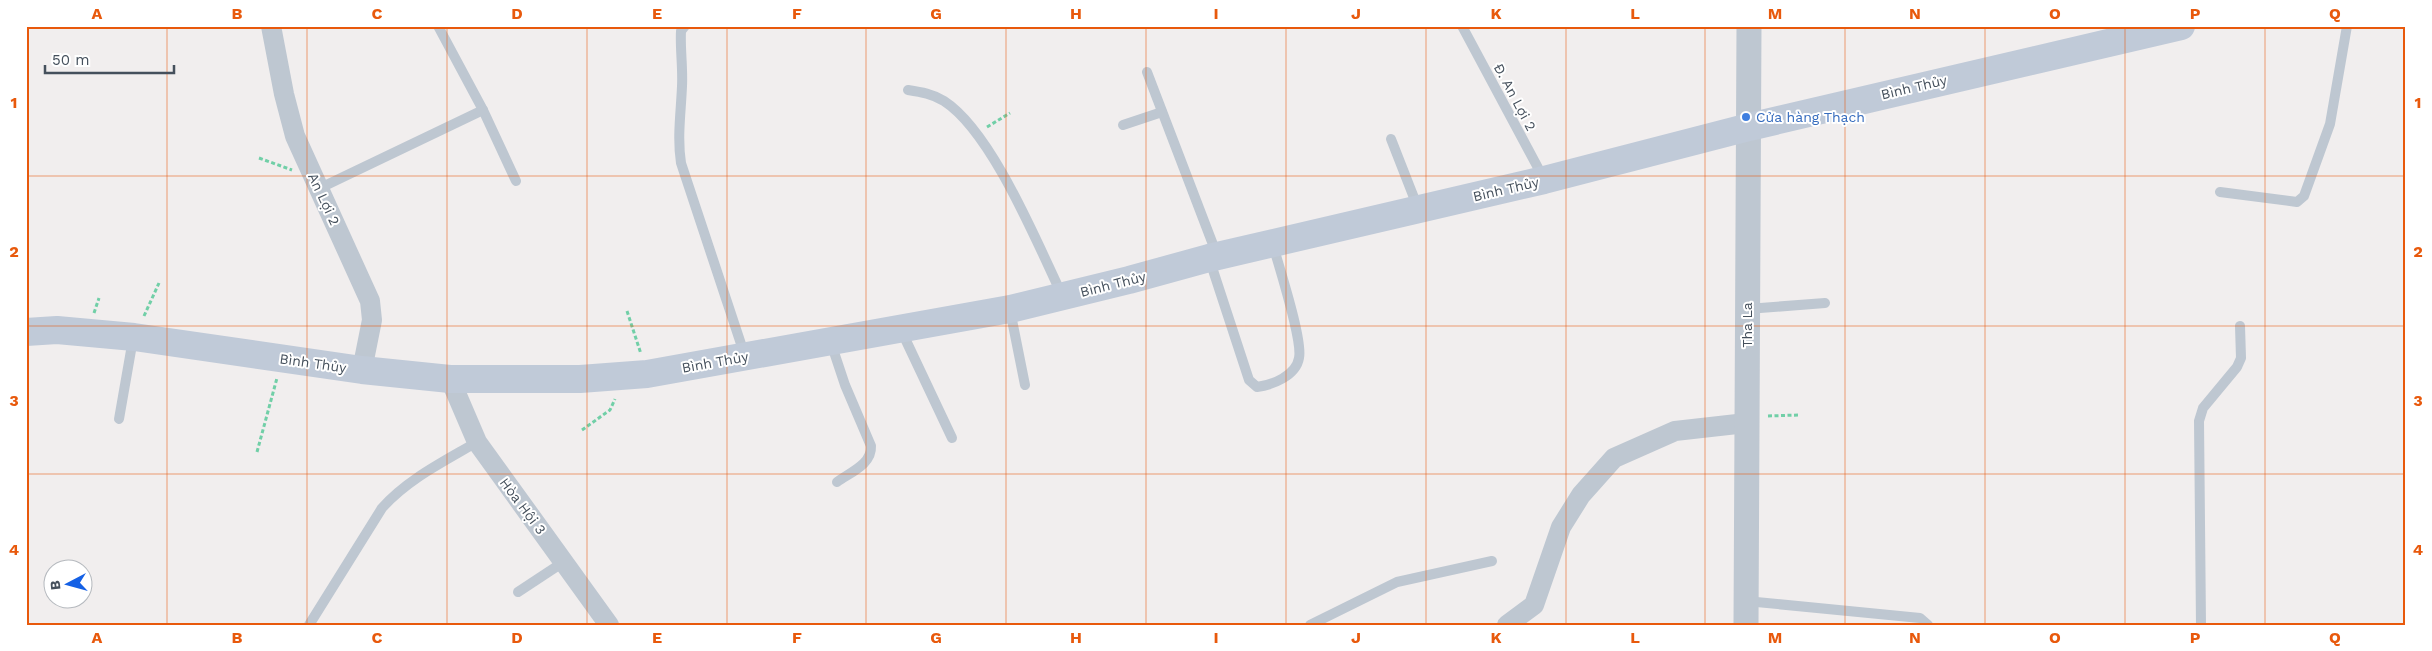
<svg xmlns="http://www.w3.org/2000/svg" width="2432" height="651" viewBox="0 0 2432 651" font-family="'Work Sans',sans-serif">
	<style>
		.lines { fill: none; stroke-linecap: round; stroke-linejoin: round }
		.path { stroke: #71cfa7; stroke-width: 3; stroke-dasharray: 4 2.5; stroke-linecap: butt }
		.service { stroke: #bec7d1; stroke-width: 10 }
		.minor { stroke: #bec7d1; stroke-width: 20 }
		.tertiary { stroke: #bec7d1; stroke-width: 25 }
		.secondary { stroke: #c0cad8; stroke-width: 28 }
		.grid { fill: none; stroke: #e8590c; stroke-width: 1; stroke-opacity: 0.55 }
		.shop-dot { fill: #3f7fe0; stroke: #fff; stroke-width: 2 }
		.labels { text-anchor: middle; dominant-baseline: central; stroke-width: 4; stroke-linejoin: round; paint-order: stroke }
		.street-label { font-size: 14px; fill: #45505c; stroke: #fff }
		.shop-label { font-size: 14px; fill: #366cbe; stroke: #fff; text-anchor: start }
		.neatline { fill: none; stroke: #e8590c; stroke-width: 2 }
		.grid-label { font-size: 16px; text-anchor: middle; font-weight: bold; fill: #e8590c }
	</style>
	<rect width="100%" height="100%" fill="#f1eeee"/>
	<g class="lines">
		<g class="path">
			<path d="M987 127 1010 113"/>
			<path d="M259 158 292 170"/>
			<path d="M627 311 641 354"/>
			<path d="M94 313 99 298"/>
			<path d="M144 316 159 283"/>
			<path d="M1768 416 1799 415"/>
			<path d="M582 430 610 410 615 399"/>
			<path d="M257 452 277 378"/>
		</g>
		<g class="service">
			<path d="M438 26 483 110 516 181"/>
			<path d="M685 26 681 31C680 49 683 67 682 86 681 112 677 137 681 163L745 356"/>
			<path d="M1462 26 1544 179"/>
			<path d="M1147 72 1217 255"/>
			<path d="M908 90C921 92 933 94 944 101 992 132 1037 243 1062 295"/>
			<path d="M1123 125 1162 112"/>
			<path d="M1391 139 1418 208"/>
			<path d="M318 189 483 110"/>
			<path d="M2220 192 2297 202 2304 196 2330 124 2347 26"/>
			<path d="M1209 258 1249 380 1257 387C1272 385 1296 376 1299 358 1303 340 1279 267 1273 245"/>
			<path d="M1747 309 1825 303"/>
			<path d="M1010 310 1025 385"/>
			<path d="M901 330 952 438"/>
			<path d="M831 343 845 385 871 446C872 464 851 472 837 482"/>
			<path d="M119 419 133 339"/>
			<path d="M518 592 565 561"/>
			<path d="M1746 601 1920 618 1928 625"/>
			<path d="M309 625 382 508C408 479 443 462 477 442"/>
			<path d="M1310 625 1397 582 1492 561"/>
			<path d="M2201 625 2199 421 2203 408 2237 367 2241 358 2240 326"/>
		</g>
		<g class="minor">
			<path d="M271 26 284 94 295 136 370 301 372 320 362 370"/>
			<path d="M450 379 477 442 609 625"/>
			<path d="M1507 625 1534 605 1561 527 1581 495 1614 458 1675 431 1746 423"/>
		</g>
		<path class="tertiary" d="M1746 625 1749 26"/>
		<path class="secondary" d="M26 332 57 330 134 337 362 370 450 379H580L647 374 1010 309 1129 280 1209 258 1544 180 1749 127 2181 26"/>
	</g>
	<path class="grid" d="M167 26V625M307 26V625M447 26V625M587 26V625M727 26V625M866 26V625M1006 26V625M1146 26V625M1286 26V625M1426 26V625M1566 26V625M1705 26V625M1845 26V625M1985 26V625M2125 26V625M2265 26V625M26 176H2406M26 326H2406M26 474H2406"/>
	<circle class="shop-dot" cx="1746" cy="117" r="5"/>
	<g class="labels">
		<g class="street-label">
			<text transform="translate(1914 87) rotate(-13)">Bình Thủy</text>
			<text transform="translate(1515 97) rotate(62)">Đ. An Lợi 2</text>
			<text transform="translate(1506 189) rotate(-13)">Bình Thủy</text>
			<text transform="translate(324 199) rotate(65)">An Lợi 2</text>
			<text transform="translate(1113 284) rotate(-14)">Bình Thủy</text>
			<text transform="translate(1747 325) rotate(-90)">Tha La</text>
			<text transform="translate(715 362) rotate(-10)">Bình Thủy</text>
			<text transform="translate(313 363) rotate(8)">Bình Thủy</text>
			<text transform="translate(523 506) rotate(53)">Hòa Hội 3</text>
		</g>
		<g class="shop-label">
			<text x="1756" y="117">Cửa hàng Thạch</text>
		</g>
	</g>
	<rect width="2432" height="651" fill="none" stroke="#ffffff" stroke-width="55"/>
	<g transform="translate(68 584) rotate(264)"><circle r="24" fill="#ffffff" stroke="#b5b9be"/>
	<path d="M0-4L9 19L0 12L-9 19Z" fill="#1460e5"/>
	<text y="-8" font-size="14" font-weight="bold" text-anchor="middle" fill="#45505c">B</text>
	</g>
	<path d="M45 65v8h129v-8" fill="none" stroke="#45505c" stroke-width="2.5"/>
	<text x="52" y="65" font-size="15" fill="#45505c" stroke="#ffffff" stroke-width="4" paint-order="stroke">50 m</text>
	<rect x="28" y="28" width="2376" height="596" class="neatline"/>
	<g class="grid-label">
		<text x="97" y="19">A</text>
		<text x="237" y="19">B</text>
		<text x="377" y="19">C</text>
		<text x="517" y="19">D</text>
		<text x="657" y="19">E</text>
		<text x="797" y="19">F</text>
		<text x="936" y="19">G</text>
		<text x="1076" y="19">H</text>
		<text x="1216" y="19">I</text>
		<text x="1356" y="19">J</text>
		<text x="1496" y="19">K</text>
		<text x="1635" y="19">L</text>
		<text x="1775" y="19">M</text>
		<text x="1915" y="19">N</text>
		<text x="2055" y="19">O</text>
		<text x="2195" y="19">P</text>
		<text x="2335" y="19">Q</text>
		<text x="14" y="108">1</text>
		<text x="2418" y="108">1</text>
		<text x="14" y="257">2</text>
		<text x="2418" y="257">2</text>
		<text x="14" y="406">3</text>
		<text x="2418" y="406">3</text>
		<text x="14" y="555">4</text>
		<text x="2418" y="555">4</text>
		<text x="97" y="643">A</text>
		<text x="237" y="643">B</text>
		<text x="377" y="643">C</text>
		<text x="517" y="643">D</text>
		<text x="657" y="643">E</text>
		<text x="797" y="643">F</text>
		<text x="936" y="643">G</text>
		<text x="1076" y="643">H</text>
		<text x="1216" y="643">I</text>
		<text x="1356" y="643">J</text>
		<text x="1496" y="643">K</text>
		<text x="1635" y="643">L</text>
		<text x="1775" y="643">M</text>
		<text x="1915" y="643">N</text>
		<text x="2055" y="643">O</text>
		<text x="2195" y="643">P</text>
		<text x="2335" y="643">Q</text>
	</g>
</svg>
